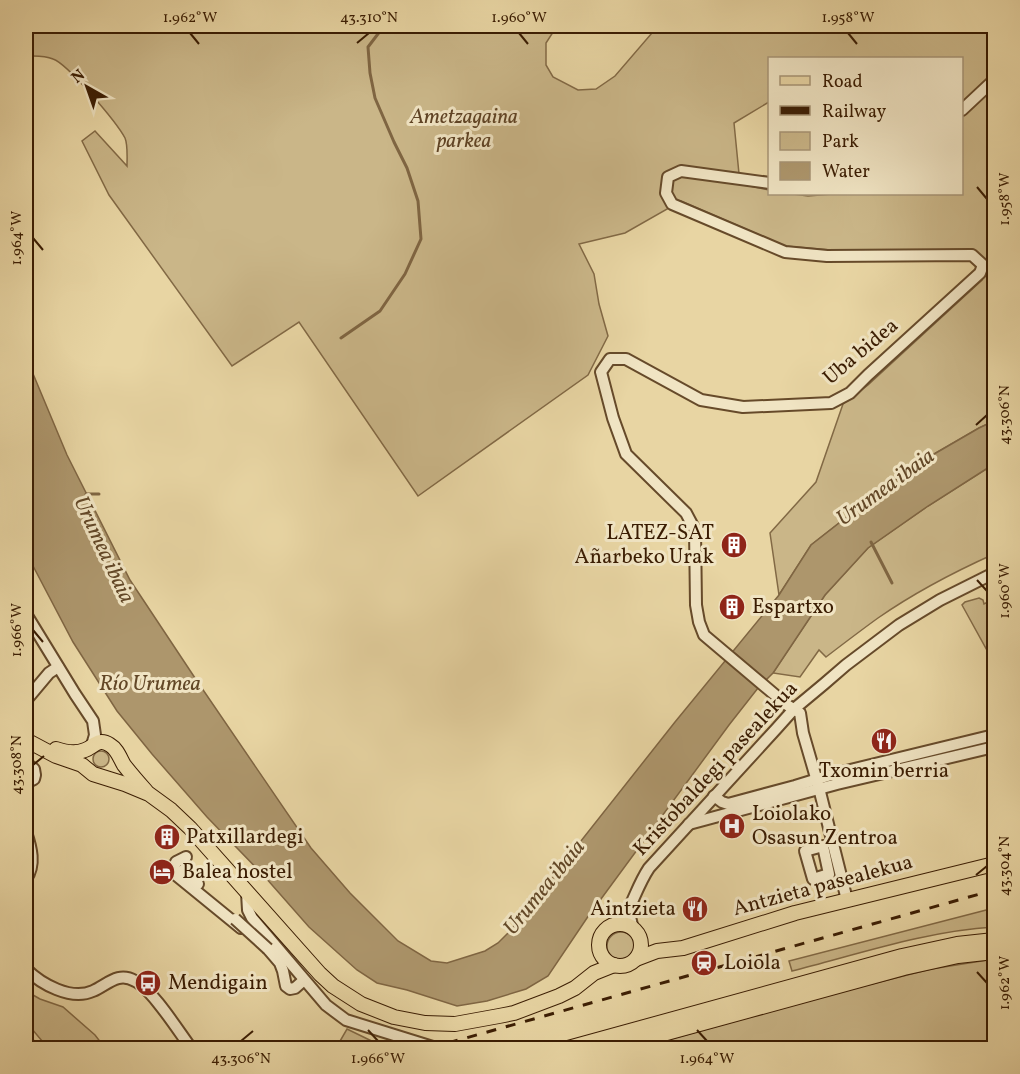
<svg xmlns="http://www.w3.org/2000/svg" width="1020" height="1074" viewBox="0 0 1020 1074" font-family="Vollkorn,serif">
	<style>
		.green { fill: #cab688; stroke: #826945; stroke-width: 1.5; fill-rule: evenodd }
		.water { fill: #ad966c; stroke: #7f6542; stroke-width: 1.5 }
		.lines { fill: none; stroke-linecap: round; stroke-linejoin: round }
		.stream { stroke: #7f6542; stroke-width: 3 }
		.minor-casing { stroke: #664a2a; stroke-width: 14 }
		.major-casing { stroke: #3a1c02; stroke-width: 16 }
		.highway-casing { stroke: #3a1c02; stroke-width: 18 }
		.minor { stroke: #f0e4c3; stroke-width: 10 }
		.major { stroke: #e8d5a3; stroke-width: 14 }
		.highway { stroke: #e8d5a3; stroke-width: 15 }
		.rail { stroke: #3a1c02; stroke-width: 3; stroke-dasharray: 10 10; stroke-linecap: butt }
		.minor-bridge-casing { stroke: #664a2a; stroke-width: 14; stroke-linecap: butt }
		.minor-bridge { stroke: #f0e4c3; stroke-width: 10 }
		.ticks { fill: none; stroke: #3a1c02; stroke-width: 2 }
		.labels { text-anchor: middle; dominant-baseline: central; stroke-width: 6; stroke-linejoin: round; paint-order: stroke }
		.park-label { font-size: 21px; font-style: italic; fill: #5e4224; stroke: #f0e4c3 }
		.street-label { font-size: 21px; fill: #3a1c02; stroke: #f0e4c3 }
		.poi-label { font-size: 21px; fill: #3a1c02; stroke: #f0e4c3; text-anchor: start }
		.water-label { font-size: 22px; font-style: italic; fill: #624727; stroke: #f0e4c3 }
		.neatline { fill: none; stroke: #3a1c02; stroke-width: 2 }
		.ticks-label { font-size: 15px; text-anchor: middle; fill: #3a1c02 }
	</style>
	<rect width="100%" height="100%" fill="#e8d5a3"/>
	<filter id="stains"><feTurbulence type="fractalNoise" baseFrequency=".00333" numOctaves="4"/><feColorMatrix values="0 0 0 0 .2 0 0 0 0 .09 0 0 0 0 .02 0 0 0 .5 -.17"/></filter>
	<radialGradient id="worn" r=".72"><stop offset=".6" stop-color="#630" stop-opacity="0"/><stop offset="1" stop-color="#630" stop-opacity=".3"/></radialGradient>
	<g class="green">
		<path d="M26 26H557L546 43V65L553 77 578 90 596 89 615 76 652 33 648 26H994V421L979 428 929 457 880 491 811 545 779 595 770 533 816 482 843 404 868 385 982 280 988 262 973 249 854 252 785 246 681 201 625 233 579 244 594 274 599 304 608 336 588 375 418 496 299 322 232 366 109 195 82 141 95 131 127 166C127 158 128 145 125 138 117 123 68 64 53 59 44 55 35 56 26 56ZM770 58H962V194H832L808 196 793 194H770L769 190 740 184 734 123 769 102Z"/>
		<path d="M994 464V554C954 572 914 593 878 618 860 631 843 644 826 657L819 650 800 677 773 673 825 595 868 548 928 506Z"/>
		<path d="M979 598 983 600 984 604 994 599V650L988 652 962 605 965 602Z"/>
		<circle cx="101" cy="759" r="8"/>
		<path d="M994 908V927C926 931 859 954 792 971L789 961Z"/>
		<circle cx="621" cy="946" r="14"/>
		<path d="M994 959V1048H639L832 994 931 969Z"/>
		<path d="M26 991 40 999 63 1007 95 1035 105 1048H48L26 1022Z"/>
		<path d="M347 1029 386 1048H336Z"/>
	</g>
	<path class="water" d="M26 357 67 455 130 580 197 681 311 848 350 893 398 941 431 961 447 963 485 951 498 943 509 932 675 722 779 595 811 545 880 491 929 457 979 428 994 421V464L928 506 868 548 825 595 773 673 758 688 729 725 587 918 548 976 526 989 487 1001 457 1006 407 990 377 983 357 970 309 927 265 877 207 817 152 754 117 711 73 642 32 564 26 547Z"/>
	<g class="lines">
		<g class="stream">
			<path d="M341 338 380 311 405 274 421 239 418 201 407 168 394 142 375 98 370 73 368 47 384 26"/>
			<path d="M86 494H99"/>
			<path d="M871 542 892 583"/>
		</g>
		<defs>
			<g id="minor">
				<path d="M962 110 994 80"/>
				<path d="M770 183 681 171 668 177 666 193 672 204 785 252 827 256 972 255 983 265 980 273 868 375 850 393 831 403 743 407 701 400 626 359H610L601 372 613 418 626 454 686 513 695 530 696 605 699 622 704 635 787 705 800 713 803 733 819 788 847 900"/>
				<path d="M26 614 75 694 93 721 95 735 92 745"/>
				<path d="M28 698 49 673 58 667"/>
				<path d="M26 763 34 769 35 775 34 779 26 783"/>
				<path d="M714 796 722 802 728 804 795 786 834 774 994 735"/>
				<path d="M689 824 837 784 994 747"/>
				<path d="M26 832C31 847 36 865 26 879"/>
				<path d="M823 846 829 874 813 879 805 851Z"/>
				<path d="M186 857 176 862 174 868 176 875 241 928"/>
				<path d="M183 870 198 884"/>
				<path d="M247 893 248 910 252 918 326 1005 346 1020 436 1048"/>
				<path d="M630 906V917L633 929"/>
				<path d="M610 927C618 921 626 913 631 904 637 891 641 880 649 868L777 728 794 709 824 684 846 665 899 625 940 600 994 573"/>
				<path d="M268 949 280 963 283 971 286 986 290 989 295 988 304 980"/>
				<path d="M26 969C41 984 71 1001 93 991 107 985 118 971 135 981 152 989 179 1032 191 1048"/>
			</g>
			<g id="major">
				<path d="M26 740 56 756 82 765 93 774 125 784 149 794 171 810 190 828 320 974 333 986 361 1004 394 1017 425 1023 455 1024 499 1016 514 1013 559 996 575 988 594 973 614 965"/>
				<path d="M56 749C65 752 76 754 85 750 94 747 98 737 110 745 117 749 120 758 124 765 131 774 138 782 146 791"/>
				<circle cx="620" cy="945" r="21"/>
				<path d="M636 959 657 951 683 948 795 913 994 864"/>
				<path d="M568 1048 902 956 957 944 994 940"/>
				<path d="M612 1048 904 968 958 956 994 952"/>
			</g>
			<path id="highway" d="M26 1044 29 1048"/>
		</defs>
		<use href="#minor" class="minor-casing"/>
		<use href="#major" class="major-casing"/>
		<use href="#highway" class="highway-casing"/>
		<use href="#minor" class="minor"/>
		<use href="#major" class="major"/>
		<use href="#highway" class="highway"/>
		<path class="rail" d="M448 1043 994 890"/>
		<defs>
			<path id="minor-bridge" d="M235 919 268 949"/>
		</defs>
		<use href="#minor-bridge" class="minor-bridge-casing"/>
		<use href="#minor-bridge" class="minor-bridge"/>
	</g>
	<path class="ticks" d="M190 33 199 44M519 33 528 44M848 33 857 44M357 43 369 33M977 187 987 199M33 238 43 250M976 425 987 415M977 580 987 591M33 630 43 642M33 765 44 756M976 875 987 866M977 972 987 983M368 1030 378 1041M697 1030 707 1041M241 1041 253 1031"/>
	<defs>
		<symbol id="building-disc" viewBox="-11 -11 22 22"><circle r="9.5" fill="#8f2418" stroke="#f0e4c3"/><path d="M-4-6H4V6H1V3H-1V6H-4ZM-2.5-4.3h1.7v1.8h-1.7ZM.8-4.3h1.7v1.8H.8ZM-2.5-1h1.7V.8h-1.7ZM.8-1h1.7V.8H.8Z" fill="#fff"/></symbol>
		<symbol id="restaurant-disc" viewBox="-11 -11 22 22"><circle r="9.5" fill="#8f2418" stroke="#f0e4c3"/><path d="M-5-6h1v4h1v-4h1v4h1v-4h1v5L-1.5 .5V6h-2V.5L-5-1ZM5-6V6H3V1.5H1.5Q1.5-4 5-6Z" fill="#fff"/></symbol>
		<symbol id="hospital-disc" viewBox="-11 -11 22 22"><circle r="9.5" fill="#8f2418" stroke="#f0e4c3"/><path d="M-5-5h3v3.5h4V-5h3V5h-3V1.5h-4V5h-3Z" fill="#fff"/></symbol>
		<symbol id="hotel-disc" viewBox="-11 -11 22 22"><circle r="9.5" fill="#8f2418" stroke="#f0e4c3"/><path d="M-6-4.5h1.5V1H6V5H4.5V3h-9V5H-6ZM-4 0a1.8 1.8 0 1 1 3.6 0ZM.5 0V-2.5h3Q6-2.5 6 0Z" fill="#fff"/></symbol>
		<symbol id="station-disc" viewBox="-11 -11 22 22"><circle r="9.5" fill="#8f2418" stroke="#f0e4c3"/><path d="M-3-6H3Q5-6 5-4V2Q5 4 3 4L4.5 6H3L1.5 4h-3L-3 6H-4.5L-3 4Q-5 4-5 2V-4Q-5-6-3-6ZM-3.5-4v3h7v-3ZM-3.5 1v1.5H-2V1ZM2 1v1.5H3.5V1Z" fill="#fff"/></symbol>
		<symbol id="bus-disc" viewBox="-11 -11 22 22"><circle r="9.5" fill="#8f2418" stroke="#f0e4c3"/><path d="M-5-6H5V4H4V6H2V4H-2V6H-4V4H-5ZM-3.5-4V0h7V-4ZM-3.5 1.2v1.5H-2V1.2ZM2 1.2v1.5H3.5V1.2Z" fill="#fff"/></symbol>
	</defs>
	<g fill-rule="evenodd">
		<use href="#building-disc" x="719" y="530" width="30" height="30"/>
		<use href="#building-disc" x="717" y="592" width="30" height="30"/>
		<use href="#restaurant-disc" x="869" y="726" width="30" height="30"/>
		<use href="#hospital-disc" x="717" y="811" width="30" height="30"/>
		<use href="#building-disc" x="152" y="822" width="30" height="30"/>
		<use href="#hotel-disc" x="147" y="857" width="30" height="30"/>
		<use href="#restaurant-disc" x="680" y="894" width="30" height="30"/>
		<use href="#station-disc" x="689" y="948" width="30" height="30"/>
		<use href="#bus-disc" x="133" y="968" width="30" height="30"/>
	</g>
	<g class="labels">
		<g class="park-label">
			<text x="464" y="117">Ametzagaina<tspan x="464" dy="24">parkea</tspan></text>
		</g>
		<g class="street-label">
			<text transform="translate(861 352) rotate(-40)">Uba bidea</text>
			<text transform="translate(716 769) rotate(-47)">Kristobaldegi pasealekua</text>
			<text transform="translate(823 886) rotate(-15)">Antzieta pasealekua</text>
		</g>
		<g class="poi-label">
			<text x="714" y="533" text-anchor="end">LATEZ-SAT<tspan x="714" dy="24">Añarbeko Urak</tspan></text>
			<text x="752" y="607">Espartxo</text>
			<text x="884" y="771" text-anchor="middle">Txomin berria</text>
			<text x="752" y="814">Loiolako<tspan x="752" dy="24">Osasun Zentroa</tspan></text>
			<text x="186" y="837">Patxillardegi</text>
			<text x="182" y="872">Balea hostel</text>
			<text x="676" y="909" text-anchor="end">Aintzieta</text>
			<text x="724" y="963">Loiola</text>
			<text x="168" y="983">Mendigain</text>
		</g>
		<g class="water-label">
			<text transform="translate(886 488) rotate(-36)">Urumea ibaia</text>
			<text transform="translate(103 550) rotate(65)">Urumea ibaia</text>
			<text x="150" y="684">Río Urumea</text>
			<text transform="translate(545 888) rotate(-51)">Urumea ibaia</text>
		</g>
	</g>
	<rect width="1020" height="1074" fill="none" stroke="#e8d5a3" stroke-width="66"/>
	<rect x="768" y="57" width="195" height="138" fill="#f0e4c3" stroke="#a79476" stroke-width="1.5"/>
	<rect x="780" y="76" width="30" height="9" fill="#e8d5a3" stroke="#a79476" stroke-width="1.5"/>
	<text x="822" y="87" font-size="18" fill="#3a1c02">Road</text>
	<rect x="780" y="106" width="30" height="9" fill="#3a1c02" stroke="#a79476" stroke-width="1.5"/>
	<text x="822" y="117" font-size="18" fill="#3a1c02">Railway</text>
	<rect x="780" y="132" width="30" height="18" fill="#cab688" stroke="#a79476" stroke-width="1.5"/>
	<text x="822" y="147" font-size="18" fill="#3a1c02">Park</text>
	<rect x="780" y="162" width="30" height="18" fill="#ad966c" stroke="#a79476" stroke-width="1.5"/>
	<text x="822" y="177" font-size="18" fill="#3a1c02">Water</text>
	<g transform="translate(87 87) rotate(320)" stroke="#f0e4c3" stroke-width="4.5" paint-order="stroke">
	<path d="M0-4.5L10 22L0 15L-10 22Z" fill="#3a1c02"/>
	<text y="-9" font-size="16" font-weight="bold" text-anchor="middle" fill="#3a1c02">N</text>
	</g>
	<rect x="33" y="33" width="954" height="1008" class="neatline"/>
	<g class="ticks-label">
		<text x="190" y="22">1.962°W</text>
		<text x="369" y="22">43.310°N</text>
		<text x="519" y="22">1.960°W</text>
		<text x="848" y="22">1.958°W</text>
		<text transform="translate(1004 199) rotate(-90)" y="5">1.958°W</text>
		<text transform="translate(16 238) rotate(-90)" y="5">1.964°W</text>
		<text transform="translate(1004 415) rotate(-90)" y="5">43.306°N</text>
		<text transform="translate(1004 591) rotate(-90)" y="5">1.960°W</text>
		<text transform="translate(16 630) rotate(-90)" y="5">1.966°W</text>
		<text transform="translate(16 765) rotate(-90)" y="5">43.308°N</text>
		<text transform="translate(1004 866) rotate(-90)" y="5">43.304°N</text>
		<text transform="translate(1004 983) rotate(-90)" y="5">1.962°W</text>
		<text x="241" y="1063">43.306°N</text>
		<text x="378" y="1063">1.966°W</text>
		<text x="707" y="1063">1.964°W</text>
	</g>
	<rect width="100%" height="100%" filter="url(#stains)"/>
	<rect width="100%" height="100%" fill="url(#worn)"/>
</svg>
